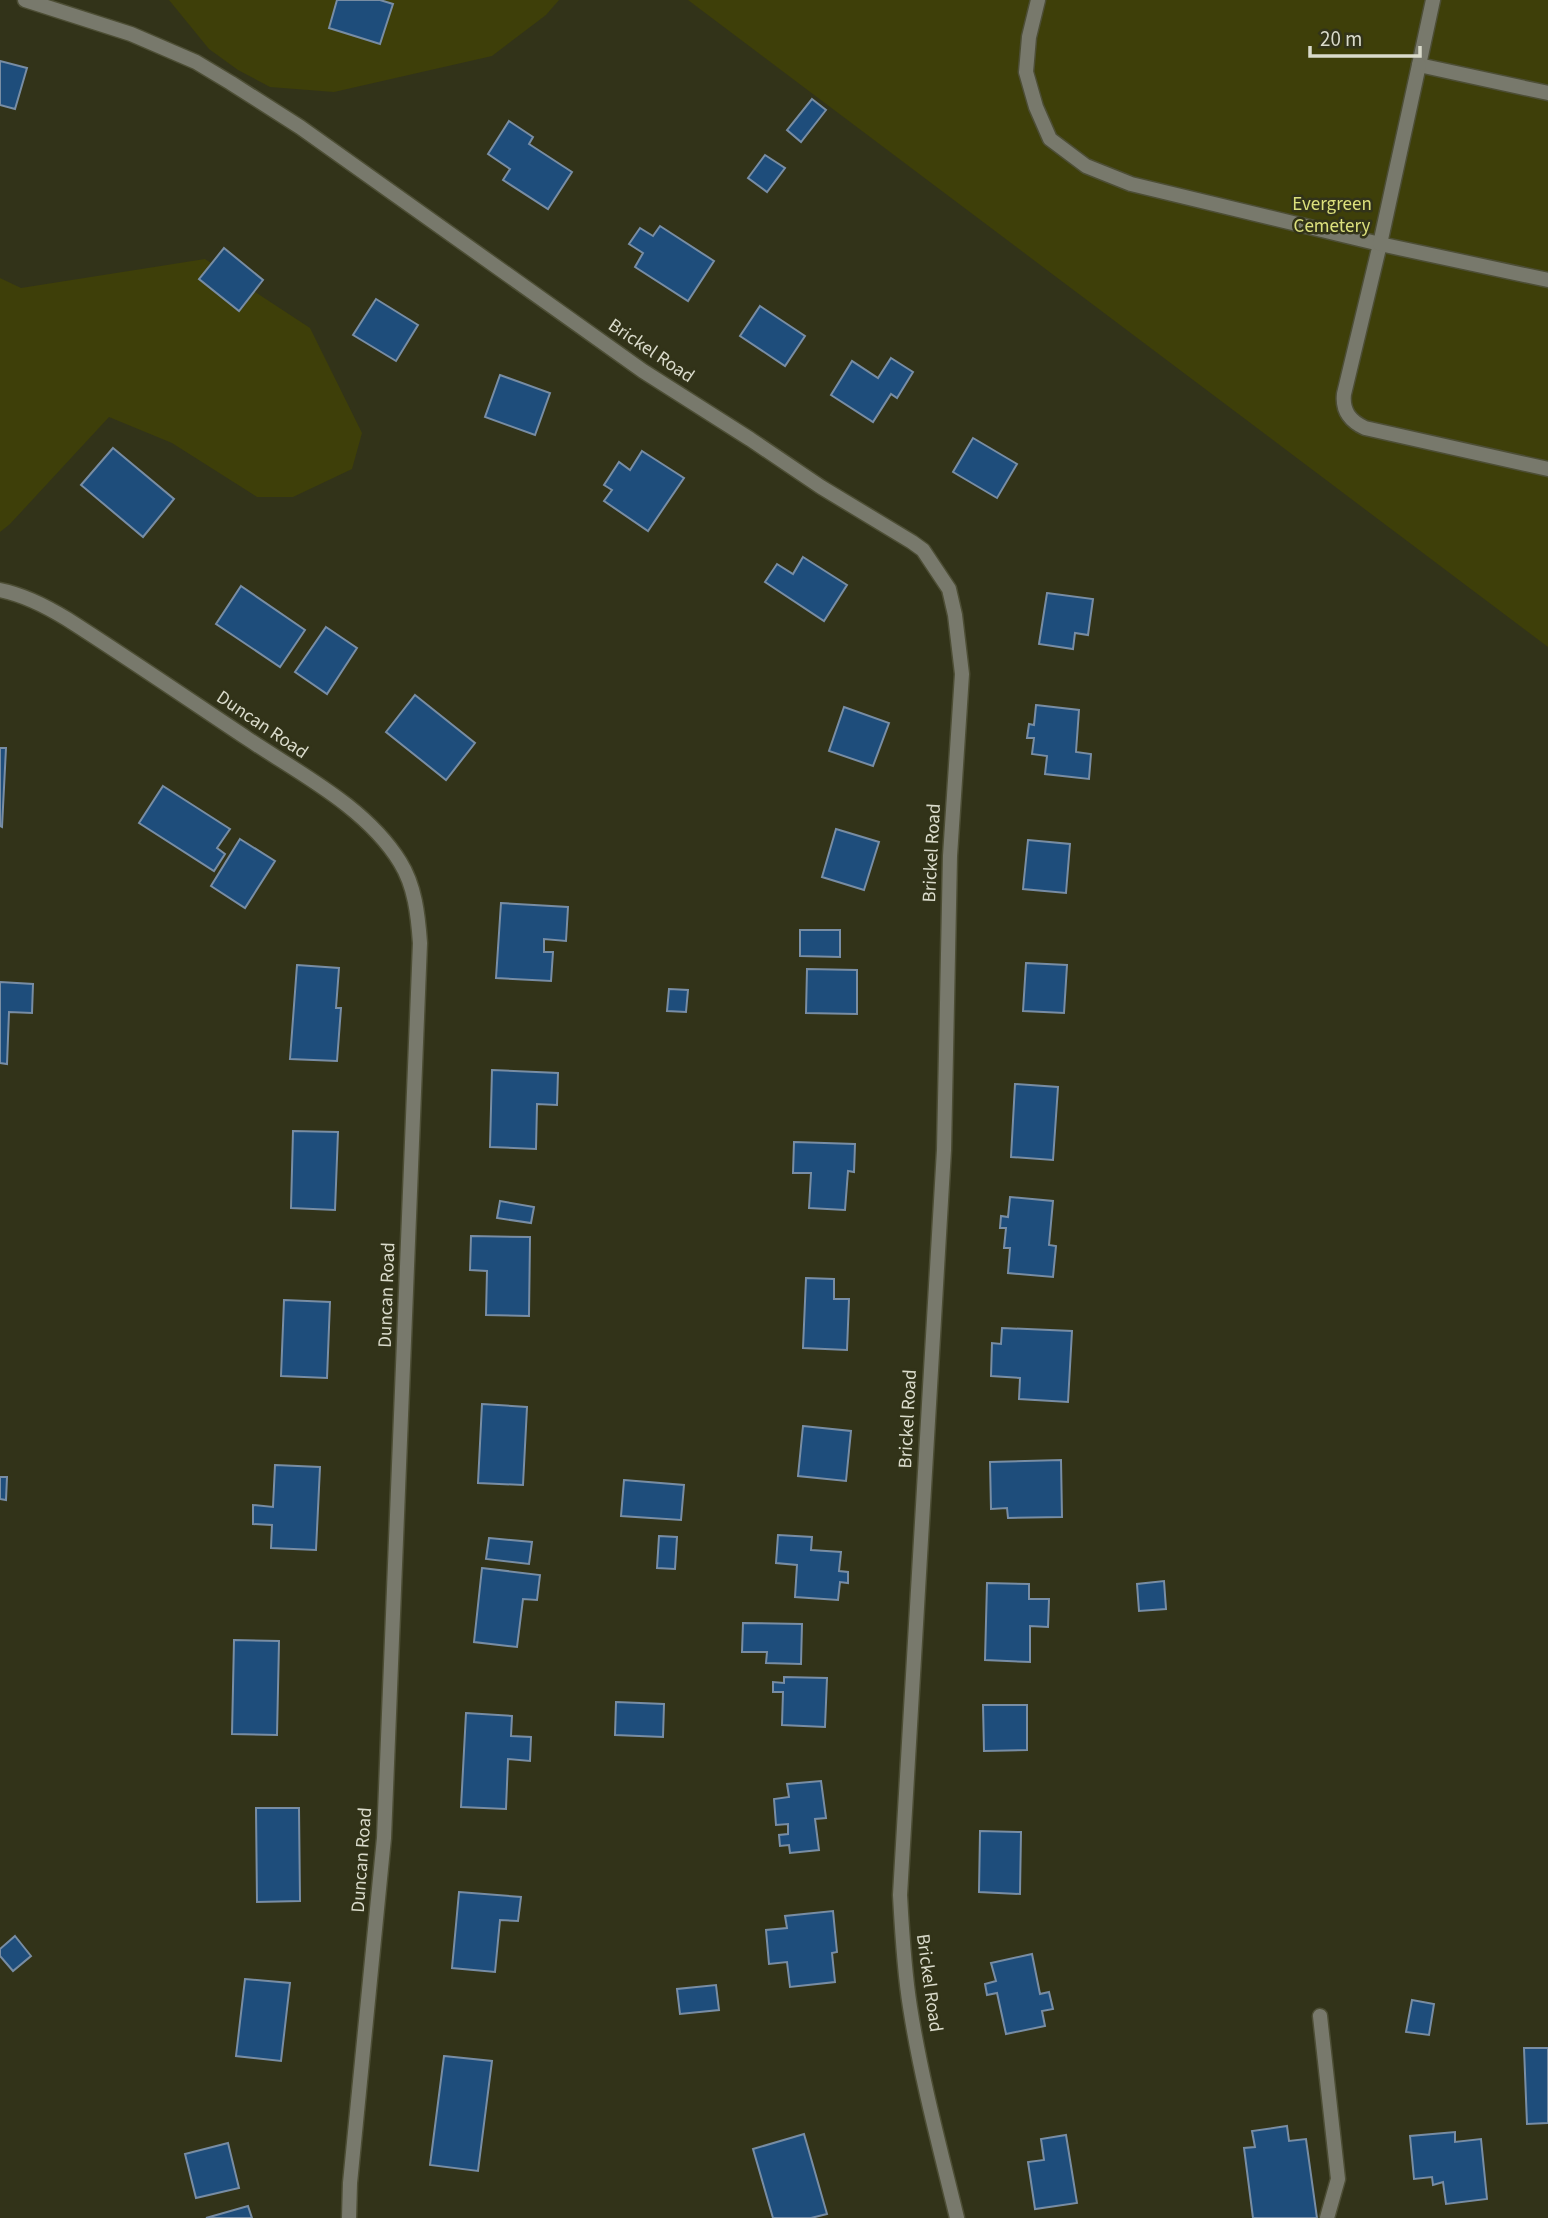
<svg xmlns="http://www.w3.org/2000/svg" width="1548" height="2218" viewBox="0 0 1548 2218" font-family="'Source Sans 3',sans-serif">
	<style>
		.green { fill: #3e3f09 }
		.building { fill: #1e4d7b; stroke: #788da4; stroke-width: 2 }
		.lines { fill: none; stroke-linecap: round; stroke-linejoin: round }
		.lane-casing { stroke: #4d4e35; stroke-width: 17 }
		.street-casing { stroke: #4d4e35; stroke-width: 17 }
		.lane { stroke: #78796c; stroke-width: 14 }
		.street { stroke: #78796c; stroke-width: 14 }
		.labels { text-anchor: middle; dominant-baseline: central; stroke-width: 5; stroke-linejoin: round; paint-order: stroke }
		.park-label { font-size: 19px; fill: #dce07c; stroke: #323319 }
		.street-label { font-size: 19px; fill: #dadbcb; stroke: #323319 }
	</style>
	<rect width="100%" height="100%" fill="#323319"/>
	<g class="green">
		<path d="M169 0H559L546 15 492 56 334 92 270 87 238 70 209 49Z"/>
		<path d="M688 0H1548V647Z"/>
		<path d="M205 259 310 328 362 433 352 469 293 497H257L172 443 109 417 10 524 0 532V278L21 288Z"/>
	</g>
	<g class="building">
		<path d="M337 0H380L393 4 380 44 329 28Z"/>
		<path d="M0 61 27 68 15 109 0 105Z"/>
		<path d="M812 99 826 110 801 142 787 130Z"/>
		<path d="M509 121 533 137 529 144 572 172 548 209 503 180 510 169 488 154Z"/>
		<path d="M765 155 785 168 767 192 748 178Z"/>
		<path d="M660 226 714 261 688 301 635 267 643 253 629 244 640 228 653 236Z"/>
		<path d="M224 248 263 280 239 311 199 279Z"/>
		<path d="M376 299 418 325 396 361 353 335Z"/>
		<path d="M760 306 805 336 785 366 740 336Z"/>
		<path d="M891 358 913 372 897 398 891 394 873 422 831 395 852 361 878 378Z"/>
		<path d="M500 375 550 393 535 435 485 417Z"/>
		<path d="M973 438 1017 464 997 498 953 472Z"/>
		<path d="M113 448 174 499 143 537 81 485Z"/>
		<path d="M642 451 684 478 648 531 604 501 612 490 604 485 619 462 630 470Z"/>
		<path d="M803 557 847 585 824 621 765 582 777 564 793 574Z"/>
		<path d="M241 586 305 630 280 667 216 624Z"/>
		<path d="M1047 593 1093 599 1088 635 1075 633 1073 649 1039 644Z"/>
		<path d="M326 627 357 648 327 694 295 672Z"/>
		<path d="M415 695 475 743 446 780 386 732Z"/>
		<path d="M1036 705 1079 710 1076 752 1091 754 1089 779 1045 774 1047 756 1032 754 1034 738H1027L1029 724 1034 725Z"/>
		<path d="M844 707 889 723 873 766 829 751Z"/>
		<path d="M0 748H6L2 827 0 826Z"/>
		<path d="M163 786 230 829 217 848 225 854 214 871 139 823Z"/>
		<path d="M836 829 879 842 864 890 822 877Z"/>
		<path d="M240 839 275 861 245 908 211 886Z"/>
		<path d="M1028 840 1070 844 1066 893 1023 889Z"/>
		<path d="M501 903 568 907 566 941 544 939V952H553L551 981 496 978Z"/>
		<path d="M800 930H840V957L800 956Z"/>
		<path d="M1026 963 1067 965 1064 1013 1023 1011Z"/>
		<path d="M297 965 339 968 336 1008H341L337 1061 290 1059Z"/>
		<path d="M807 969 857 970V1014L806 1013Z"/>
		<path d="M0 982 33 984 32 1013 9 1012 7 1064 0 1063Z"/>
		<path d="M669 989 688 990 686 1012 667 1011Z"/>
		<path d="M492 1070 558 1073 557 1105 537 1104 536 1149 490 1147Z"/>
		<path d="M1015 1084 1058 1087 1053 1160 1011 1157Z"/>
		<path d="M293 1131 338 1132 335 1210 291 1208Z"/>
		<path d="M794 1142 855 1144 854 1172 848 1171 845 1210 809 1208 811 1173H793Z"/>
		<path d="M1010 1197 1053 1201 1049 1245 1056 1246 1053 1277 1008 1273 1010 1248H1004L1006 1228H1000L1001 1216 1008 1217Z"/>
		<path d="M500 1201 534 1207 531 1223 497 1218Z"/>
		<path d="M471 1236 530 1237 529 1316 486 1315 487 1271 470 1270Z"/>
		<path d="M806 1278 834 1279V1299H849L847 1350 803 1348Z"/>
		<path d="M284 1300 330 1302 327 1378 281 1376Z"/>
		<path d="M1002 1328 1072 1331 1068 1402 1019 1399 1020 1378 991 1376 992 1343 1001 1344Z"/>
		<path d="M482 1404 527 1407 523 1485 478 1483Z"/>
		<path d="M803 1426 851 1431 846 1481 798 1476Z"/>
		<path d="M1061 1460 1062 1517 1008 1518 1007 1508 991 1509 990 1462Z"/>
		<path d="M275 1465 320 1467 316 1550 271 1548 272 1525 253 1524V1505L273 1507Z"/>
		<path d="M0 1477H7L6 1500 0 1499Z"/>
		<path d="M624 1480 684 1485 681 1520 621 1516Z"/>
		<path d="M778 1535 812 1537 811 1550 841 1552 839 1571 848 1572V1583L840 1582 838 1600 795 1597 797 1565 776 1563Z"/>
		<path d="M659 1536 677 1537 675 1569 657 1568Z"/>
		<path d="M489 1538 532 1542 529 1564 486 1559Z"/>
		<path d="M482 1568 540 1575 537 1600 523 1599 517 1647 474 1642Z"/>
		<path d="M1164 1581 1166 1609 1139 1611 1137 1584Z"/>
		<path d="M987 1583 1029 1584V1599H1049L1048 1627 1030 1626V1662L985 1660Z"/>
		<path d="M743 1623 802 1624 801 1664 766 1663 767 1652H742Z"/>
		<path d="M234 1640 279 1641 277 1735 232 1734Z"/>
		<path d="M784 1677 827 1678 825 1727 782 1725 783 1692H773V1682L784 1683Z"/>
		<path d="M616 1702 664 1704 663 1737 615 1735Z"/>
		<path d="M983 1705H1027V1750L984 1751Z"/>
		<path d="M466 1713 512 1716 511 1736 531 1737 530 1761 508 1759 506 1809 461 1807Z"/>
		<path d="M821 1781 826 1818 815 1819 819 1850 790 1853 789 1845 780 1846 779 1835 788 1834V1824L776 1825 774 1799 789 1797 787 1784Z"/>
		<path d="M256 1808H299L300 1901 257 1902Z"/>
		<path d="M980 1831 1021 1832 1020 1894 979 1892Z"/>
		<path d="M459 1892 521 1897 518 1921 500 1920 495 1972 452 1968Z"/>
		<path d="M833 1911 837 1952 832 1953 835 1982 790 1987 787 1962 769 1964 766 1930 787 1928 785 1916Z"/>
		<path d="M15 1936 31 1956 13 1971 0 1956V1949Z"/>
		<path d="M1032 1954 1040 1994 1049 1992 1053 2009 1042 2011 1045 2026 1006 2034 997 1993 987 1995 985 1984 996 1981 991 1963Z"/>
		<path d="M245 1979 290 1983 281 2061 236 2056Z"/>
		<path d="M716 1985 719 2010 680 2014 677 1989Z"/>
		<path d="M1412 2000 1434 2004 1429 2035 1406 2032Z"/>
		<path d="M1524 2048H1548V2123L1527 2124Z"/>
		<path d="M444 2056 492 2061 478 2171 430 2165Z"/>
		<path d="M1287 2126 1289 2141 1306 2139 1317 2218H1253L1244 2148 1255 2147 1252 2131Z"/>
		<path d="M1455 2132V2142L1481 2139 1487 2199 1446 2204 1443 2182 1433 2185 1432 2177 1414 2179 1410 2136Z"/>
		<path d="M804 2134 827 2214 811 2218H773L753 2149Z"/>
		<path d="M1066 2135 1077 2203 1035 2209 1028 2162 1044 2160 1041 2139Z"/>
		<path d="M228 2143 239 2188 196 2198 185 2154Z"/>
		<path d="M248 2206 252 2218H206Z"/>
	</g>
	<g class="lines">
		<defs>
			<g id="lane">
				<path d="M1038 0 1029 37 1026 72 1036 107 1050 139 1086 166 1131 184 1380 244 1344 394C1342 411 1350 421 1365 428L1548 469"/>
				<path d="M1433 0 1419 65 1548 93"/>
				<path d="M1419 65 1380 244 1548 280"/>
				<path d="M1320 2016 1338 2179 1327 2218"/>
			</g>
			<g id="street">
				<path d="M25 0 131 34 196 62 231 83 300 127 643 371 750 439 821 487 912 542 923 550 949 589 955 615 962 674 950 856 944 1150 900 1895C902 1932 904 1970 910 2007 921 2078 940 2148 957 2218"/>
				<path d="M0 590C25 595 46 606 67 619 128 658 188 699 248 739 300 774 366 807 400 862 415 886 418 915 420 943L384 1838 350 2183 349 2218"/>
			</g>
		</defs>
		<use href="#lane" class="lane-casing"/>
		<use href="#street" class="street-casing"/>
		<use href="#lane" class="lane"/>
		<use href="#street" class="street"/>
	</g>
	<g class="labels">
		<g class="park-label">
			<text x="1332" y="204">Evergreen<tspan x="1332" dy="22">Cemetery</tspan></text>
		</g>
		<g class="street-label">
			<text transform="translate(651 351) rotate(34)">Brickel Road</text>
			<text transform="translate(262 725) rotate(34)">Duncan Road</text>
			<text transform="translate(932 853) rotate(-87)">Brickel Road</text>
			<text transform="translate(387 1295) rotate(-88)">Duncan Road</text>
			<text transform="translate(908 1419) rotate(-87)">Brickel Road</text>
			<text transform="translate(362 1860) rotate(-86)">Duncan Road</text>
			<text transform="translate(929 1983) rotate(82)">Brickel Road</text>
		</g>
	</g>
	<path d="M1310 46v10h110v-10" fill="none" stroke="#dadbcb" stroke-width="3.5"/>
	<text x="1320" y="46" font-size="21" fill="#dadbcb" stroke="#323319" stroke-width="5" paint-order="stroke">20 m</text>
</svg>
